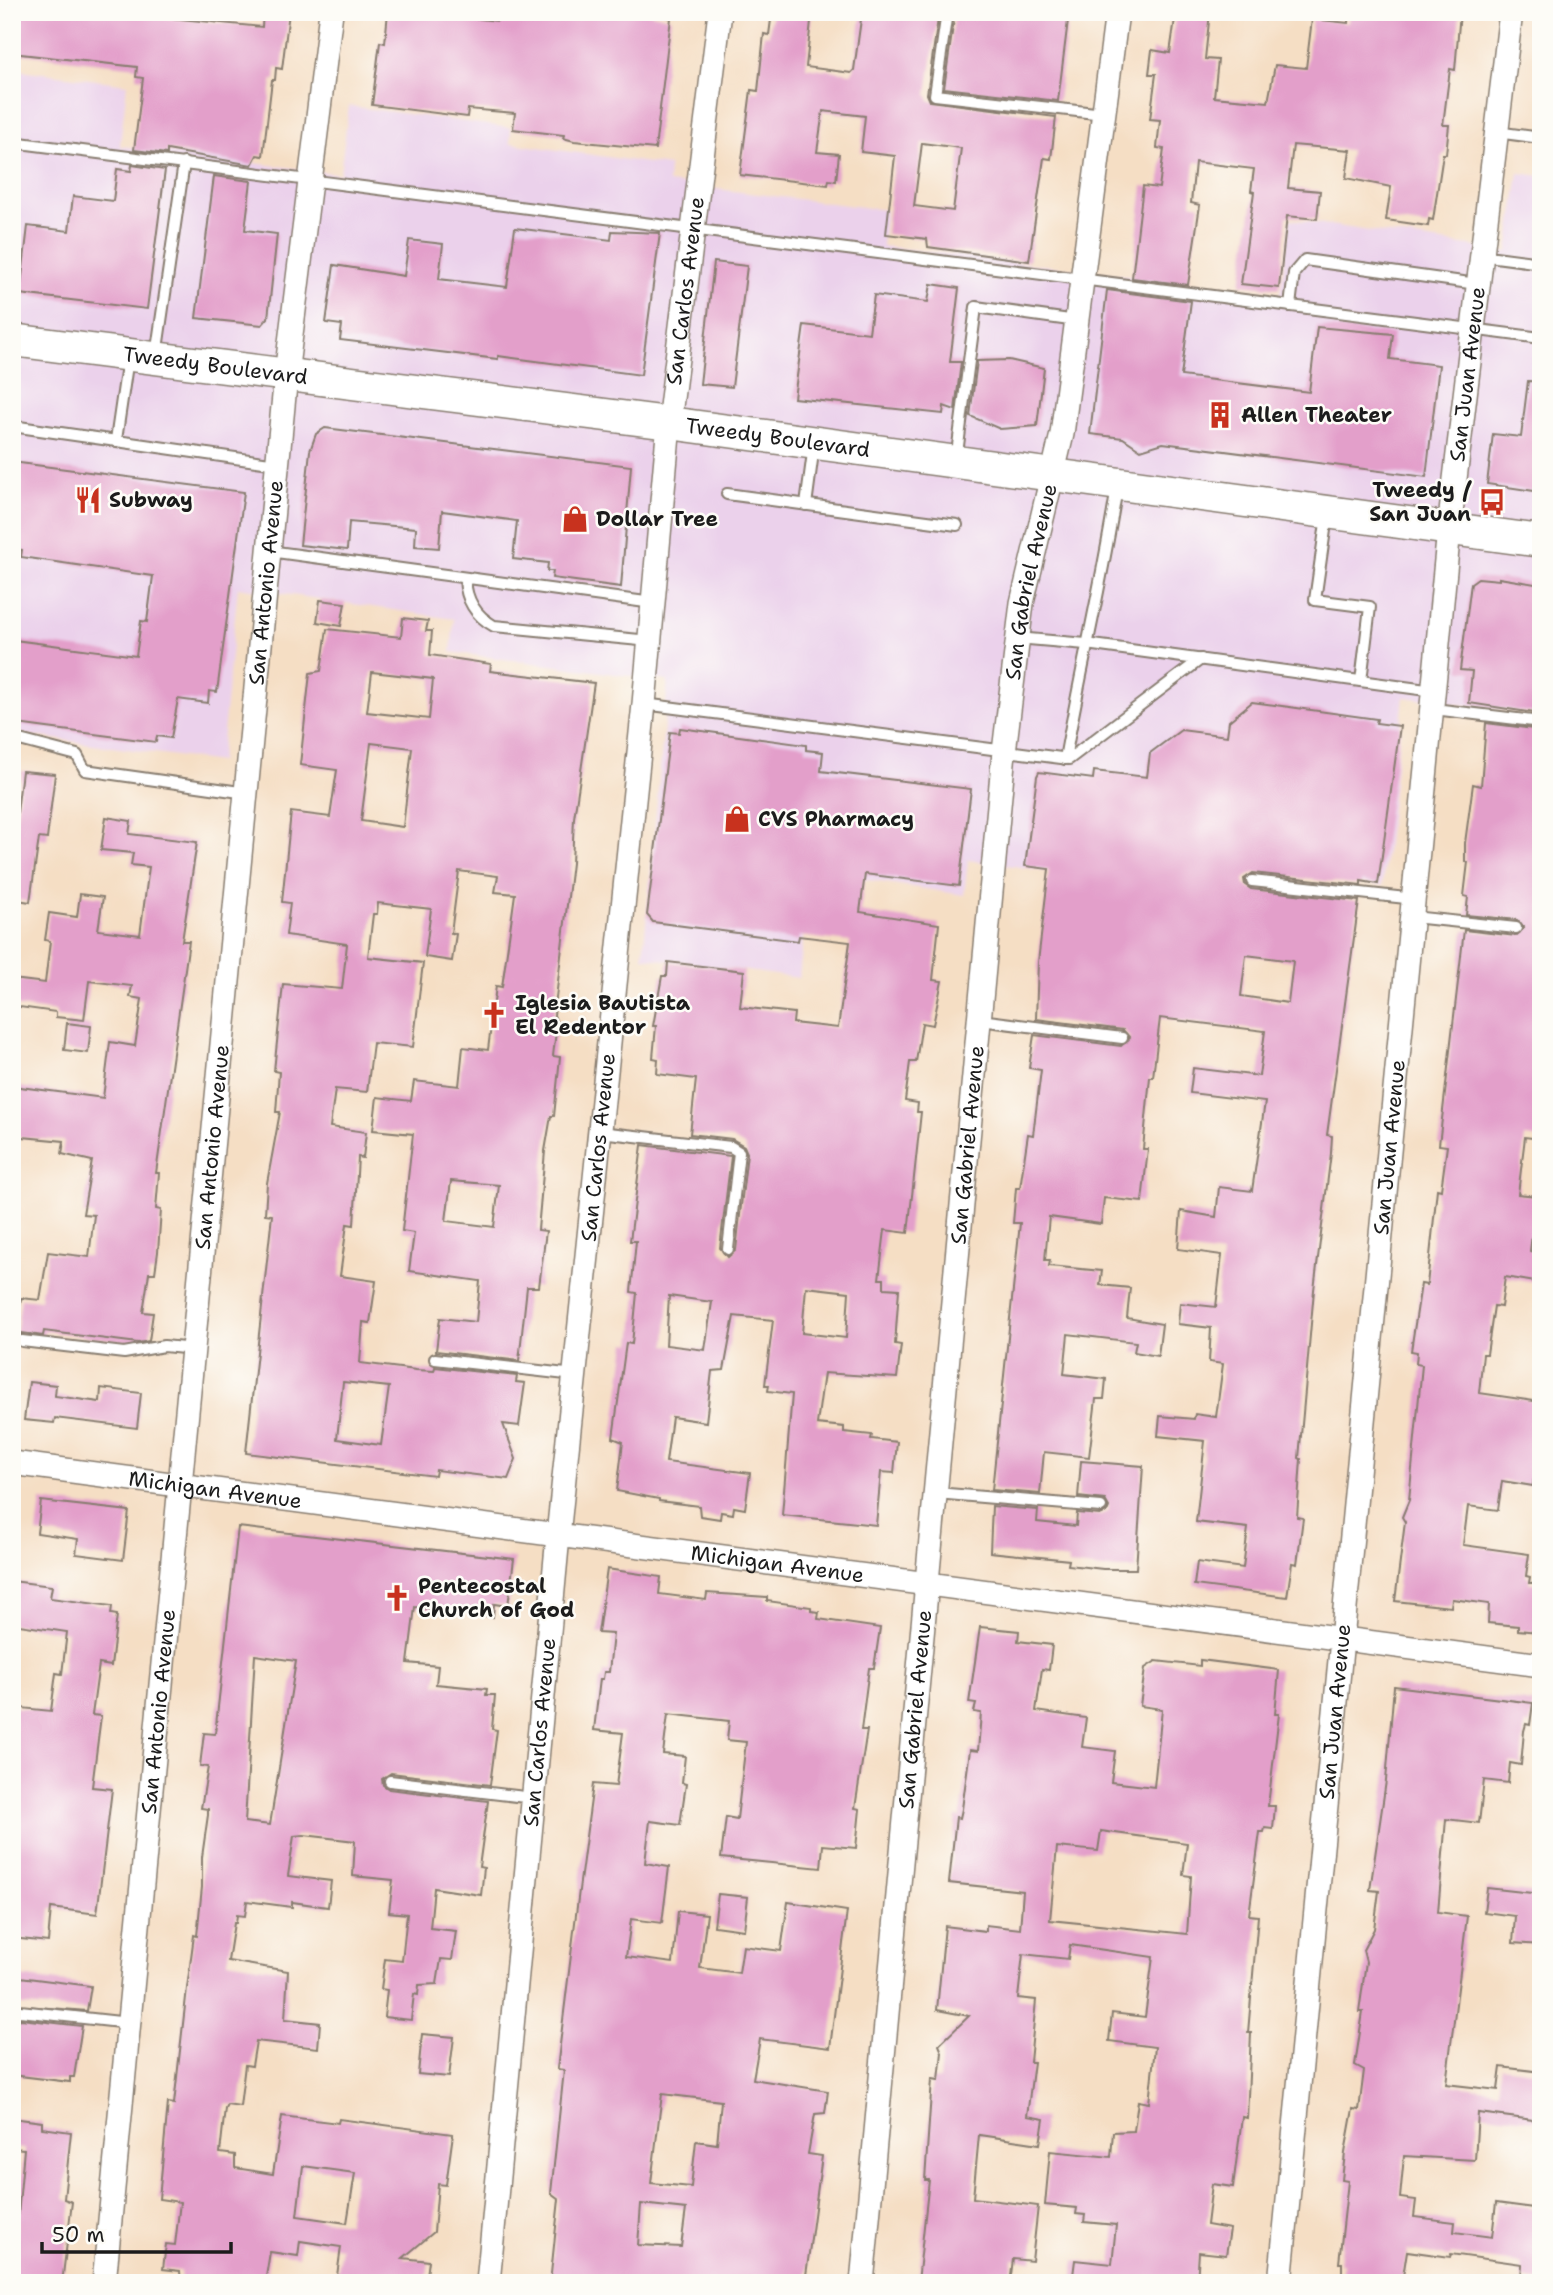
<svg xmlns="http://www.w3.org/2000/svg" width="1553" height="2295" viewBox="0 0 1553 2295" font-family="'Shantell Sans',sans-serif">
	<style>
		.built { fill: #ebd1eb }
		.building { fill: #e39fca; fill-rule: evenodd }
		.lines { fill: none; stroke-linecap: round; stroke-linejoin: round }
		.lane-casing { stroke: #887d70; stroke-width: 14 }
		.street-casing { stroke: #887d70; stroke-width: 26 }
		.secondary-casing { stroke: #887d70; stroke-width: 35 }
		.lane { stroke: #fff; stroke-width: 10 }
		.street { stroke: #fff; stroke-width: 23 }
		.secondary { stroke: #fff; stroke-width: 32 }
		.labels { text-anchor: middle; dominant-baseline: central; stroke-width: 5; stroke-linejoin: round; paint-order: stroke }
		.street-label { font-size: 21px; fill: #1c1c1c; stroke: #fdfcf7 }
		.poi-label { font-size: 21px; font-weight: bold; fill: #1c1c1c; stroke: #fdfcf7; text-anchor: start }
	</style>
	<rect width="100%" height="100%" fill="#fdfcf7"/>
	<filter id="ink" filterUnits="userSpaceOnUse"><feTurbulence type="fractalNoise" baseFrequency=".0143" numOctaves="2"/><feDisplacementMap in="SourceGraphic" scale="14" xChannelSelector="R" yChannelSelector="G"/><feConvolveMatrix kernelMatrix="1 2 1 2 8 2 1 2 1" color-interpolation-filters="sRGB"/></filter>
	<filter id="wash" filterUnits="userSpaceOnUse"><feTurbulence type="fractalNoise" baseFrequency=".00686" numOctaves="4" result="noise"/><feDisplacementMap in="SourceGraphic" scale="28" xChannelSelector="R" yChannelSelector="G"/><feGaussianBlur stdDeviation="1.57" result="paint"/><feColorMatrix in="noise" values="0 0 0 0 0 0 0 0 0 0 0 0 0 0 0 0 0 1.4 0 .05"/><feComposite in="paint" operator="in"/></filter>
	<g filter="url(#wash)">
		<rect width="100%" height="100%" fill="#f5dec4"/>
		<path class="built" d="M12 69 127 84 120 146 340 174 349 106 511 128 510 143 669 166 668 183 886 210 882 246 1280 294 1290 219 1508 252 1519 173 1541 176V715L1404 697 1382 886 1209 863 1205 892 968 860 964 895 810 871 799 978 643 957 668 681 451 652 454 619 238 587 220 762 12 733Z"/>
		<g id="blocks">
			<g class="building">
				<path d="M12 12H108L262 27 263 12H289L282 69 276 68 275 80H272L263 156 257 155 252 165 167 150V154L134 150 143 78 136 77 137 67 12 53Z"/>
				<path d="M388 12H444L443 15 497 21 498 12H644L671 18 655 149 574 141 563 138 564 135 513 129 515 113 468 109 467 117 372 105 380 42 385 43Z"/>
				<path d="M772 12H812L806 67 851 73 854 70 862 12H939L927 94 930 101 1056 117 1051 159 1044 158 1029 261 928 247 927 239 886 234 895 156 861 152 865 116 823 111 817 152 839 154 836 181 829 180 828 185 740 175 751 90 758 91 764 34 769 35ZM922 143 961 148 953 211 914 206Z"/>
				<path d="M955 12H1069L1058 101 944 88Z"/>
				<path d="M1176 12H1210L1205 59 1218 60 1214 97 1268 102 1275 65 1306 68 1312 19 1348 23 1349 12H1460L1455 70 1450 69 1443 125H1449L1446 154H1443L1433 220 1429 219 1428 226 1386 220 1391 187 1346 178 1350 150 1293 145 1288 188 1320 191 1317 219 1287 216 1279 288 1241 284 1254 192 1251 191 1254 169 1195 162 1191 203 1200 205 1188 285 1132 278 1143 186 1159 188 1164 149 1157 148 1160 120 1150 119 1156 74H1149L1152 50 1170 53Z"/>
				<path d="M132 165 165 170 147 309 20 294 28 226 69 231 73 196 113 201 117 169 131 171Z"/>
				<path d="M214 176 251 181 245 230 277 234 268 318 262 325 196 318Z"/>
				<path d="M515 228 611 240 612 231 660 233 641 375 498 356V359L340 340 342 325 326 323 334 265 404 276 409 240 443 244 439 279 507 287Z"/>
				<path d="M714 262 747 266 732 387 700 384Z"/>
				<path d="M931 284 959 288 950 362H961L955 410 944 406 943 414 794 398 804 325 869 333 874 295 928 302Z"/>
				<path d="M1107 290 1191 301 1181 376 1309 392 1317 327 1393 334 1390 359 1439 365 1426 477 1163 443 1141 450 1123 438 1090 434Z"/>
				<path d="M1009 360 1044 368 1037 426 1000 429 970 416 977 361Z"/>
				<path d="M1528 381 1541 382V492L1487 484 1493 434 1521 437Z"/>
				<path d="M325 428 631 466 621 587 552 578 553 571H547L548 563 513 559 517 521 442 511 439 548 415 546 416 528 349 522 347 550 300 545 310 451 316 434Z"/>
				<path d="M12 462 244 492 217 692 209 691 208 703 178 699 171 738 157 736 156 742 47 728 17 724 18 718 12 717 14 640 136 656 141 621 147 622 153 576 21 557 22 550 12 549Z"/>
				<path d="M1478 578 1499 580V578L1541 585V714L1469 703 1472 671 1460 670 1471 583Z"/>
				<path d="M320 600 345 603 341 626 317 622Z"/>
				<path d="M403 618 428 621 426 631H432L430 655 491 664 490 671 594 683 574 818 572 863 554 1015 557 1023 553 1056 560 1057 554 1116H551L545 1151 538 1230 546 1231 539 1287H527L519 1361 436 1351 440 1318 476 1322 480 1281 409 1271 414 1233 402 1231 413 1134 373 1130 377 1097 411 1101 414 1081 459 1086 463 1047 488 1050 496 986 502 987 515 894 495 892 498 876 459 871 451 933 456 934 452 961 425 957 431 909 378 903 377 914H373L368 957 423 963 413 1047 373 1043 367 1092 335 1089 330 1127 366 1132 363 1158 358 1157 354 1225 347 1224 340 1276 376 1281 370 1323 363 1322 360 1363 416 1370 434 1371 435 1367 517 1376 516 1382 525 1383 519 1426 503 1424 516 1459 508 1479 436 1470 435 1476 246 1453 272 1215 265 1214 267 1183 280 1112H276L279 1072 274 1071 283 984 342 989 347 944 286 935 290 903 282 902 291 812 330 817 337 770 300 765 310 673 321 671 327 629 401 637ZM372 672 433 679 429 719 367 712ZM371 743 412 748 403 827 361 821ZM451 1181 499 1185 494 1227 446 1221ZM343 1382 389 1387 381 1445 337 1439Z"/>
				<path d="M1252 702 1377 719 1376 723 1400 726 1378 884 1361 881V885L1253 873 1244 879 1245 885 1251 889 1359 901 1327 1135 1332 1136 1331 1153 1314 1290 1299 1458 1301 1459 1297 1517 1303 1518 1297 1564 1292 1563 1287 1597 1194 1585 1197 1562 1243 1568 1248 1528 1196 1522 1205 1441 1158 1436 1160 1416 1194 1419 1195 1414 1216 1417 1223 1364 1209 1362 1211 1328 1178 1324 1180 1303 1216 1307 1222 1255 1178 1249 1181 1211 1216 1217 1219 1187 1252 1191 1265 1102 1190 1093 1193 1068 1259 1076 1265 1031 1160 1018 1153 1077H1150L1143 1149H1148L1142 1202 1104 1198 1101 1224 1049 1217 1045 1260H1050L1049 1266 1102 1271 1100 1285 1130 1288 1127 1318 1162 1324 1158 1356 1134 1352 1136 1342 1068 1334 1064 1374 1106 1379 1104 1399H1096L1089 1457 1044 1452 1040 1494 992 1490 1020 1223H1013L1016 1188H1020L1028 1134 1033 1135 1041 1070 1029 1068 1034 1035 1121 1046 1130 1038 1123 1030 1036 1019 1038 962 1049 869 1025 866 1037 776 1039 772 1093 779 1094 771 1147 777 1150 753 1181 730 1227 736 1229 721ZM1246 955 1293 961 1288 1003 1241 996Z"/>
				<path d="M1486 723 1541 730V959L1535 1018 1541 1019V1139L1525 1137 1518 1194 1537 1196 1530 1251 1541 1253V1283L1505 1277 1501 1307 1494 1306 1487 1354H1483L1479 1393 1541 1402V1457H1537L1533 1486 1502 1481 1498 1510 1468 1506 1463 1545 1529 1554 1526 1576 1530 1577 1529 1583H1541L1538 1632 1518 1630V1626L1488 1623 1489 1604 1452 1599 1451 1607 1395 1601 1405 1522 1402 1517 1409 1500 1422 1365 1416 1364 1417 1352 1411 1351 1421 1284 1427 1285 1437 1189 1441 1190 1447 1146 1439 1145 1464 930 1516 936 1524 928 1517 920 1466 915 1468 897 1464 896 1468 862H1465V843L1473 784 1481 786Z"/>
				<path d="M680 728 806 745V750L823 752 821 771 971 789 959 886 865 874 860 912 939 924 933 980 942 981 933 1025 922 1023 916 1062H910L905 1101 918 1103 917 1112H921L908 1233 885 1230 879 1279H884V1288L899 1289 895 1344 901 1345 897 1378 824 1373 817 1424 844 1427V1432L872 1435 871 1439 897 1442 894 1473 881 1472 876 1525 782 1515 792 1394 768 1391 769 1385H765L773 1320 734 1316 724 1370 712 1371 706 1422 672 1417 666 1462 750 1473 745 1509 734 1507 733 1514 721 1512 720 1519 700 1516 699 1506 659 1501V1499L617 1491 623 1442 613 1438 626 1343 632 1344 637 1293 631 1292 636 1241H630L642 1145 731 1156 720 1248 728 1257 736 1250 747 1153 744 1146 732 1139 690 1134 696 1079 657 1074 658 1059 653 1058 656 1026H653L662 976H667L668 962 744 971 740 1007 794 1013 793 1023 838 1028 850 942 799 936 798 941 653 922 647 915 670 732 679 733ZM806 1287 849 1292 846 1338 802 1333ZM669 1296 712 1302 705 1350 666 1345Z"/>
				<path d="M22 771 55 774 47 839 39 838 30 902 12 899V854Z"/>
				<path d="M106 817 131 821 129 834 197 842 182 941H189L156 1173H159L156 1209 161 1210 158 1252 155 1273H149L143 1312 153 1313 149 1341 138 1343 44 1331 43 1336 22 1333 16 1336 21 1298 40 1300 48 1252 89 1257 94 1215 83 1214 92 1161 62 1154 64 1141 12 1136V1086L103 1098 110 1042 135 1046 142 999 130 997 132 986 89 981 84 1020 56 1017V1012L12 1006V979L45 983 50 941 45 940 49 913 77 917 80 894 103 897 98 930 140 935 149 867 131 865 133 853 101 850Z"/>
				<path d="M67 1023 91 1026 88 1053 64 1050Z"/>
				<path d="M29 1382 56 1385 55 1396 100 1402 101 1388 141 1393 137 1428 55 1418 54 1423 24 1420Z"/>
				<path d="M1081 1461 1143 1466 1136 1569H1103L1068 1565 1069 1560 990 1552 992 1506 1038 1510 1037 1522 1076 1526 1077 1513 1100 1515 1107 1512 1109 1507 1105 1500 1078 1497Z"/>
				<path d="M41 1501 129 1511 123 1560 76 1554 78 1539 37 1533Z"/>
				<path d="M238 1527 514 1559 508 1606 494 1604 493 1617 415 1607 408 1663 438 1666 436 1684 487 1689 486 1695H495L492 1729 497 1730 490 1785 391 1773 382 1779 383 1785 389 1789 488 1801 479 1867 484 1868 481 1895 434 1888 430 1928 456 1931 452 1960 441 1959 437 1984 419 1985 418 1995 414 1994 411 2020 384 2017 387 1990 381 1989 385 1959 402 1961 407 1914 389 1912 393 1880 353 1876 355 1841 304 1835 294 1836 288 1876 331 1881 328 1907 292 1902V1907L247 1901 245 1916 237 1915 236 1923H234L228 1961 288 1971 285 2019 320 2023 318 2048 256 2041 252 2066 245 2065 240 2106 227 2104 225 2108 220 2153 235 2155V2168L273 2174 282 2116 338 2123 339 2119 453 2134 446 2185 438 2184 434 2232 403 2258 429 2261 426 2283H336L341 2247 300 2241 298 2256 270 2252 265 2283H181L180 2271 163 2269 166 2244 175 2245 180 2202 159 2199 168 2103 174 2104 187 1988 194 1935 197 1936 202 1887V1857L208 1815V1809L201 1808 208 1767 200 1766 204 1733 215 1734ZM255 1655 296 1661 270 1825 245 1822ZM303 2166 355 2173 347 2223 297 2216Z"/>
				<path d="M607 1569 661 1577 659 1594 706 1600 707 1593 767 1597V1601L811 1607V1611L819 1612 818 1619 880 1628 874 1668H869L861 1730H867L855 1808 860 1809 856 1848 823 1845 821 1868 721 1858 726 1817 737 1819 746 1742 727 1740 729 1721 668 1714 663 1754 685 1756 682 1783 686 1784 680 1825 650 1821 645 1863 669 1867 662 1923 631 1919 626 1957 673 1963 678 1911 707 1914 700 1968 739 1973 743 1946 781 1951 788 1902 847 1911 830 2048 760 2039 753 2079 828 2091 825 2113 815 2114 808 2154 822 2156 805 2283H550L559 2199 551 2193 564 2070 557 2069 580 1882 593 1784 616 1786 623 1733 594 1730 600 1679H603L604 1672H609L613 1634 598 1633ZM662 2094 721 2101 717 2144 696 2141 691 2187 651 2183ZM641 2204 686 2209 681 2247 638 2245Z"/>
				<path d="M12 1581 52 1586 50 1598 112 1606 111 1614 117 1615 111 1666 99 1664 92 1715 101 1716 92 1787 112 1789 97 1914 51 1908 48 1942 12 1938V1707L51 1711 56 1673 62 1674 67 1632 12 1624Z"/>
				<path d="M980 1627 1019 1631 1018 1641 1052 1645 1049 1670 1042 1669 1036 1711 1086 1718 1082 1747 1115 1751 1111 1782 1154 1787 1162 1709 1140 1706 1145 1668 1156 1661 1200 1666V1660L1279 1670 1275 1714H1279L1268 1806H1275L1273 1829 1265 1828 1264 1832H1260L1249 1915 1258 1916 1248 2033H1251L1247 2118 1242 2117 1233 2187 1212 2184 1207 2225 1230 2229 1226 2255 1199 2252 1197 2283H1072L1075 2260 1112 2264 1116 2225 1084 2222 1085 2215 1076 2214 1077 2208 1045 2205 1050 2151 1111 2157 1113 2132 1134 2131 1138 2101 1149 2103 1155 2047 1109 2041 1112 2013 1145 2017 1153 1957 1070 1945 1068 1959 1023 1954 1018 1998 1036 2000 1030 2062H1034L1027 2116 1044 2119 1040 2144 979 2135 973 2198 1038 2206 1032 2261 1013 2259 1010 2283 918 2282 929 2180H925L932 2079 939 2080 942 2052 939 2045 969 2016 937 2010 945 1926 986 1931V1925L1020 1929 1023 1891 949 1883 956 1817 960 1818 962 1809 970 1750 978 1751 981 1713 974 1712 976 1704 969 1703ZM1101 1831 1187 1843 1183 1875 1191 1876 1187 1934 1050 1920 1057 1847 1098 1851Z"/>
				<path d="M1394 1686 1533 1703 1530 1725 1526 1724 1524 1731 1521 1765 1510 1763 1508 1783 1484 1780 1479 1823 1446 1819 1438 1912 1467 1916 1446 2084 1498 2090 1501 2067 1541 2072V2121L1478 2113 1475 2160 1404 2156 1400 2198 1416 2200 1414 2217 1455 2222 1454 2232 1492 2237 1496 2203 1541 2209V2281L1521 2278 1522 2264 1451 2254 1450 2257 1407 2251 1402 2283H1361L1362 2277 1342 2274V2263H1339L1348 2181 1342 2180 1345 2153 1353 2109 1359 2110 1364 2070 1355 2065 1363 2012H1359L1366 1962 1363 1950 1374 1929 1379 1891 1370 1890 1386 1781Z"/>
				<path d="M1487 1888 1541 1894V1945L1513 1943 1515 1916 1484 1912Z"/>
				<path d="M718 1894 748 1897 744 1930 714 1926Z"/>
				<path d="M12 1976 91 1986 87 2011 12 2005Z"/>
				<path d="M21 2019 82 2026 74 2077H70V2082L12 2075V2021Z"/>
				<path d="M422 2034 454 2037 449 2077 418 2074Z"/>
				<path d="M12 2118 42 2122V2128L71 2132 64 2199 72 2202 62 2283H12L24 2149 12 2148Z"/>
			</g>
		</g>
	</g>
	<g filter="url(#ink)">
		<use href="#blocks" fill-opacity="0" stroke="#887d70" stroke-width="2"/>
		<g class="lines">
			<defs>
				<g id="lane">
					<path d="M947 12 935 95 1104 114"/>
					<path d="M1496 132 1541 138"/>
					<path d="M12 142 1541 338"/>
					<path d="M1480 255 1541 263"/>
					<path d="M1290 306 1294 273 1305 260 1477 284"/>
					<path d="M156 356 184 163"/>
					<path d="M12 426 277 464"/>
					<path d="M116 440 128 358"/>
					<path d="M956 461 976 307 1077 321"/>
					<path d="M727 494 957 525"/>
					<path d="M806 505 814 445"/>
					<path d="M1327 516 1315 600 1370 607 1361 681"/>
					<path d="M269 551 653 603"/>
					<path d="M465 579C466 601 476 616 494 626L650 641"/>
					<path d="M1017 638 1086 644 1434 691"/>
					<path d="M644 704 1069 759 1201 659"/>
					<path d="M1434 709 1541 722"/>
					<path d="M12 738 77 755 85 770 247 793"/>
					<path d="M1065 759C1081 668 1103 578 1117 487"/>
					<path d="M1252 881 1415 899"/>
					<path d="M1413 917 1516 928"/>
					<path d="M980 1020 1122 1038"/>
					<path d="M600 1132 731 1147 739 1152 728 1249"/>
					<path d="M22 1341 124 1353 164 1346 194 1349"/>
					<path d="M435 1359 575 1375"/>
					<path d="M936 1493 1101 1507"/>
					<path d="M390 1781 533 1798"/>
					<path d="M12 2013 20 2011 129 2023"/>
				</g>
				<g id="street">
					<path id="s1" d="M12 1463 1541 1665"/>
					<path id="s2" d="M104 2283 269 551 286 375 331 12"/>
					<path id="s3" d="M488 2283 558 1536 644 704 669 423 720 12"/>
					<path id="s4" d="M862 2283 1004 752 1022 603 1062 434 1117 12"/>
					<path id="s5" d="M1280 2283 1449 529 1511 12"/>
				</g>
				<g id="secondary">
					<path id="s6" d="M12 340 669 423 1541 541"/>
				</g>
			</defs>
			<use href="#lane" class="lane-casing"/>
			<use href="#street" class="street-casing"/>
			<use href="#secondary" class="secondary-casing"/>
			<use href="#lane" class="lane"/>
			<use href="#street" class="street"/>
			<use href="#secondary" class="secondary"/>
		</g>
	</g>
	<defs>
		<symbol id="building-bare" viewBox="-9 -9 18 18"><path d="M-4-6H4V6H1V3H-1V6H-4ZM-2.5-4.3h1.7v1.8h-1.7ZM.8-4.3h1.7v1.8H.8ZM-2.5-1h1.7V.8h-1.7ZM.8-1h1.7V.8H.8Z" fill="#c8321e" stroke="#fdfcf7" stroke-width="2.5" paint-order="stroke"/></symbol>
		<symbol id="restaurant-bare" viewBox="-9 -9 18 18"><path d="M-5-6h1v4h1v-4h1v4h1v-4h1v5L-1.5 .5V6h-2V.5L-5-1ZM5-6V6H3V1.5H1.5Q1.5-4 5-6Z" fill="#c8321e" stroke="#fdfcf7" stroke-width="2.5" paint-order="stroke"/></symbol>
		<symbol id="bus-bare" viewBox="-9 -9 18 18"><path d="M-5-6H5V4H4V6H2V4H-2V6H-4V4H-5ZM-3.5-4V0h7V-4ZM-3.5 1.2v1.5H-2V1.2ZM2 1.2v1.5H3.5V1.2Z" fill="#c8321e" stroke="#fdfcf7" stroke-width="2.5" paint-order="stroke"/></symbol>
		<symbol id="shop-bare" viewBox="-9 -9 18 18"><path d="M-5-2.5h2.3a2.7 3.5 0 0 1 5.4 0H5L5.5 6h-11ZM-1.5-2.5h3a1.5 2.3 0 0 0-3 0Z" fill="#c8321e" stroke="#fdfcf7" stroke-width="2.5" paint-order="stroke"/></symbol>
		<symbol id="church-bare" viewBox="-9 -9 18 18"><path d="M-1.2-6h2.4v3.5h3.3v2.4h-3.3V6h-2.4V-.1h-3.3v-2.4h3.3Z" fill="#c8321e" stroke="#fdfcf7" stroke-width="2.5" paint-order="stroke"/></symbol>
	</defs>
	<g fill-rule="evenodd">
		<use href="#building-bare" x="1201" y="396" width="38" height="38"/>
		<use href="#restaurant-bare" x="69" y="481" width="38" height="38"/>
		<use href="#bus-bare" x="1473" y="483" width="38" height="38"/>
		<use href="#shop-bare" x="556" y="500" width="38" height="38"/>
		<use href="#shop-bare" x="718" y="800" width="38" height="38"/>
		<use href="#church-bare" x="475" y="996" width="38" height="38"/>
		<use href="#church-bare" x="378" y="1579" width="38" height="38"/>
	</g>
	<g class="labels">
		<g class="street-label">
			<text stroke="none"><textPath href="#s3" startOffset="2002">San Carlos Avenue</textPath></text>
			<text stroke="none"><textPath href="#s6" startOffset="205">Tweedy Boulevard</textPath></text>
			<text stroke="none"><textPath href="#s5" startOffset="1918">San Juan Avenue</textPath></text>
			<text stroke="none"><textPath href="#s6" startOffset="772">Tweedy Boulevard</textPath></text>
			<text stroke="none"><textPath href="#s4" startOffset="1710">San Gabriel Avenue</textPath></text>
			<text stroke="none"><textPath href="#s2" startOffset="1708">San Antonio Avenue</textPath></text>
			<text stroke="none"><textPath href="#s4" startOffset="1143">San Gabriel Avenue</textPath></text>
			<text stroke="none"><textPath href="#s2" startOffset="1141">San Antonio Avenue</textPath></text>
			<text stroke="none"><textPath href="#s3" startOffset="1141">San Carlos Avenue</textPath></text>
			<text stroke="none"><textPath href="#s5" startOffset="1141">San Juan Avenue</textPath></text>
			<text stroke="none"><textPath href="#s1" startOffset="205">Michigan Avenue</textPath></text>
			<text stroke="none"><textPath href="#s1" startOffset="772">Michigan Avenue</textPath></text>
			<text stroke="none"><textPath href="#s4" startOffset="576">San Gabriel Avenue</textPath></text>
			<text stroke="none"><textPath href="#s2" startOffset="574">San Antonio Avenue</textPath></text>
			<text stroke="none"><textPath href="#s5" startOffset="574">San Juan Avenue</textPath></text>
			<text stroke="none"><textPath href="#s3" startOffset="553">San Carlos Avenue</textPath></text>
		</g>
		<g class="poi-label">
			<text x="1241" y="415">Allen Theater</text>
			<text x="1471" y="490" text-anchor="end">Tweedy /<tspan x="1471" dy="24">San Juan</tspan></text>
			<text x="109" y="500">Subway</text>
			<text x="596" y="519">Dollar Tree</text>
			<text x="758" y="819">CVS Pharmacy</text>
			<text x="515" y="1003">Iglesia Bautista<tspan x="515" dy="24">El Redentor</tspan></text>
			<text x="418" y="1586">Pentecostal<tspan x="418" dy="24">Church of God</tspan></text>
		</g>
	</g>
	<rect width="1553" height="2295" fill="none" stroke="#fdfcf7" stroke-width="42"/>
	<path d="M42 2242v10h189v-10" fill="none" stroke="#1c1c1c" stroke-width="3.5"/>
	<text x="52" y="2242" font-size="21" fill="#1c1c1c" stroke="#fdfcf7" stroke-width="5" paint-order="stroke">50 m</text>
</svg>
